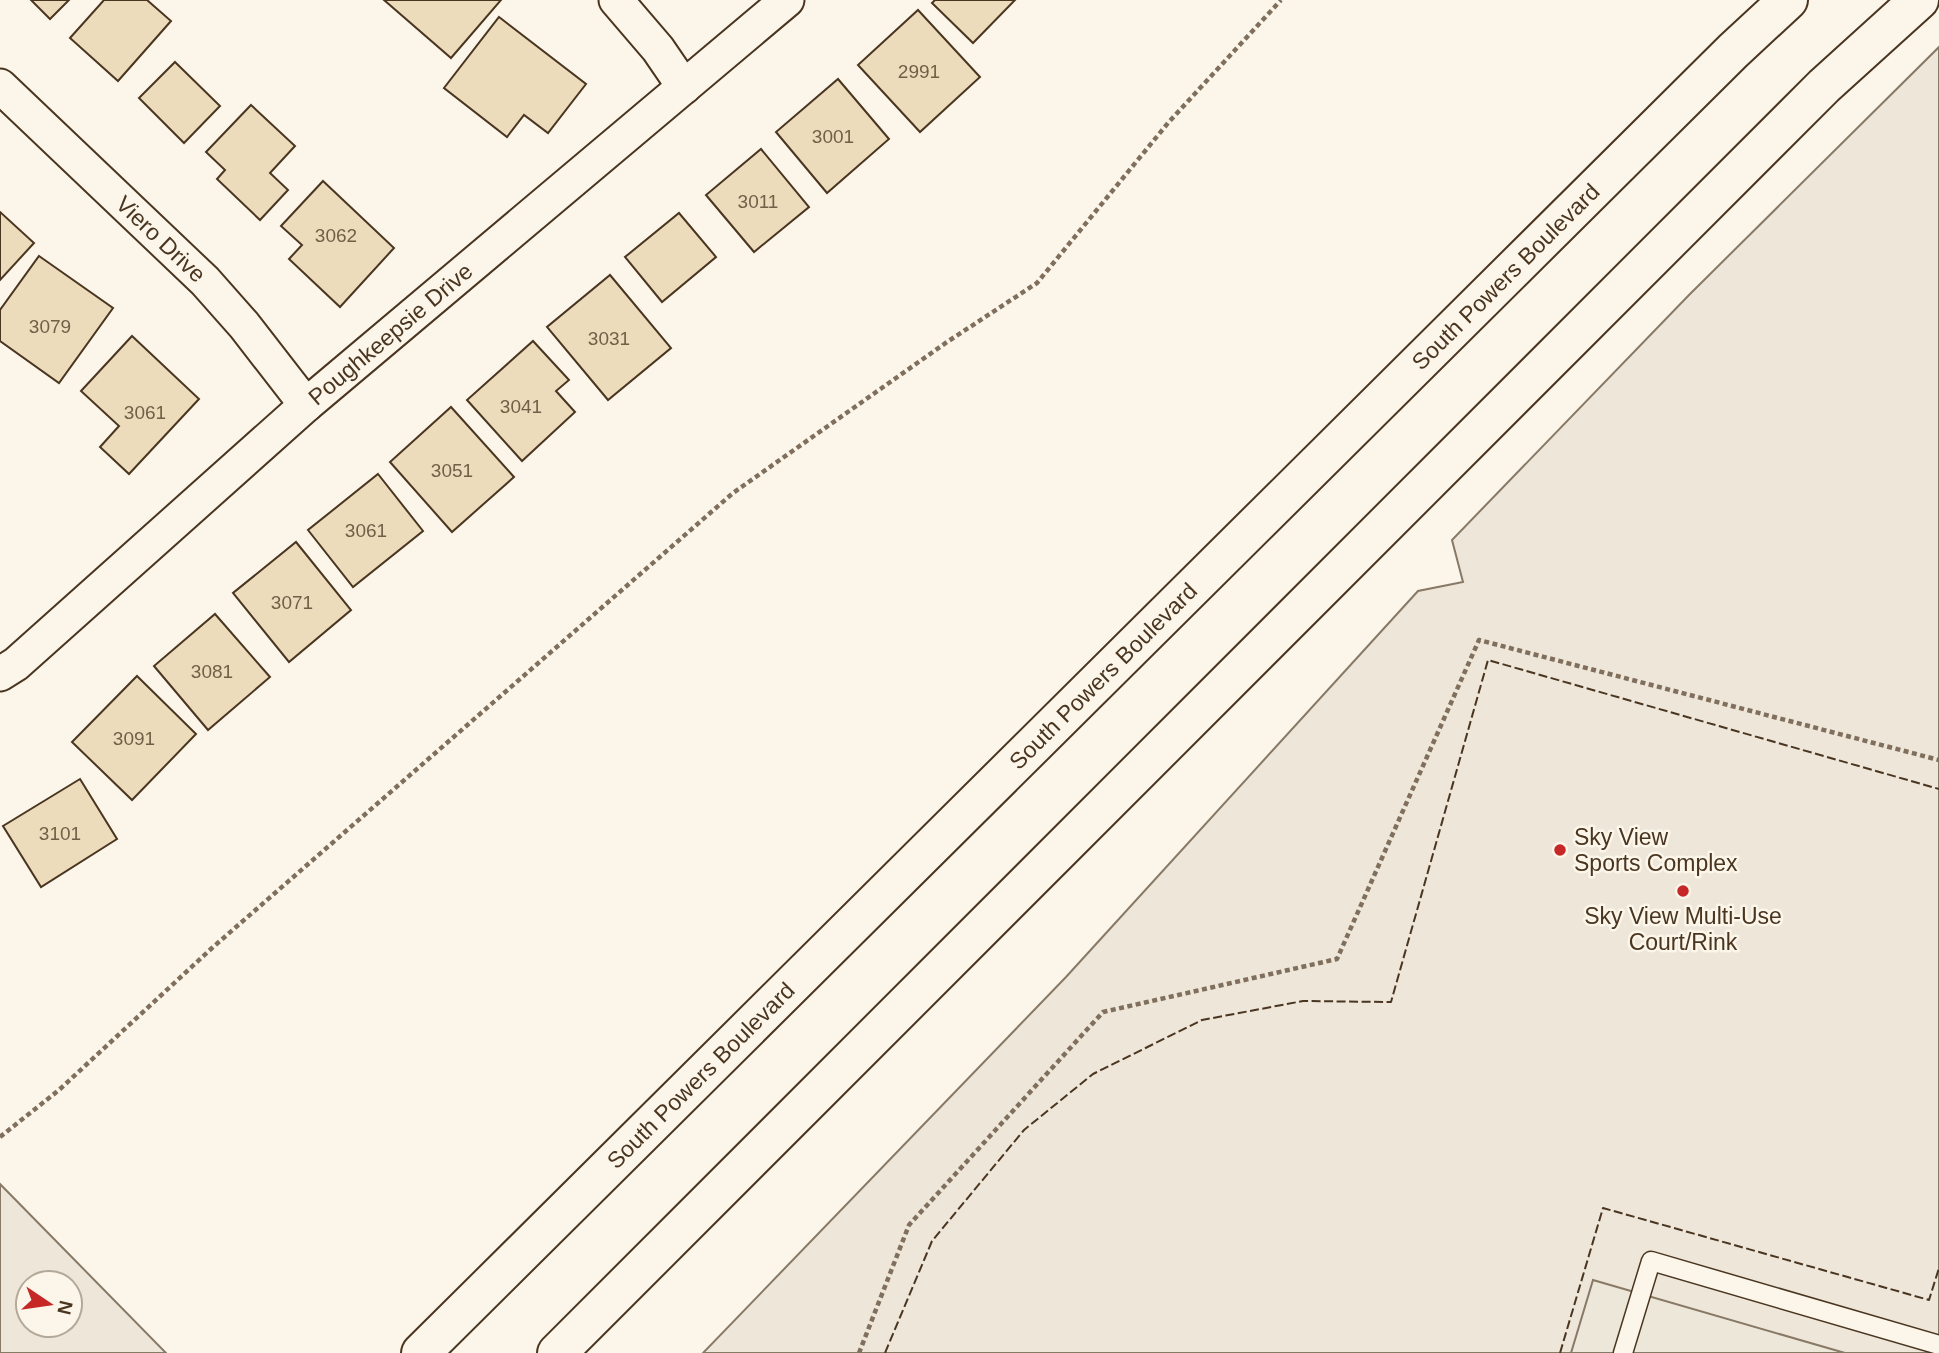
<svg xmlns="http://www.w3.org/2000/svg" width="1939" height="1353" viewBox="0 0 1939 1353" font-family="Arial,sans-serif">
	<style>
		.green { fill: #ede6d9; stroke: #887966; stroke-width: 2; fill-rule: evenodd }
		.parking { fill: #ede7d9; stroke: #887966; stroke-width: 2 }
		.building { fill: #ecdcbc; stroke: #4a3520; stroke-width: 2 }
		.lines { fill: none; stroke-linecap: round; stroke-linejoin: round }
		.service-casing { stroke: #4a3520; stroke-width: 21 }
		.minor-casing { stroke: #4a3520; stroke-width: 37 }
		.trunk-casing { stroke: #4a3520; stroke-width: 42 }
		.path { stroke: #7f6f5c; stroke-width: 4.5; stroke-dasharray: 5 3.5; stroke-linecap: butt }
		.service { stroke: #fbf6e9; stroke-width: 18 }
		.minor { stroke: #fbf6e9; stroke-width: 33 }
		.trunk { stroke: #fbf6e9; stroke-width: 38 }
		.fence { stroke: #4a3520; stroke-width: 2; stroke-dasharray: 9 3.5; stroke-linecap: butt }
		.poi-dot { fill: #c62828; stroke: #fbf6e9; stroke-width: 2.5 }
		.labels { text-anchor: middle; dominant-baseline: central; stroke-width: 5; stroke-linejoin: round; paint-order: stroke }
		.number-label { font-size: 19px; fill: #725f47 }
		.street-label { font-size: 23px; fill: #4a3520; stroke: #fbf6e9 }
		.poi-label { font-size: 23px; fill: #4a3520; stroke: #fbf6e9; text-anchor: start }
	</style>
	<rect width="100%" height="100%" fill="#fbf6e9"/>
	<g class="green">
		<path d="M1939 47V1353H703L1066 977 1418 591 1463 582 1452 540 1689 295Z"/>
		<path d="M0 1184 166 1353H0ZM28 1283H70V1325H28Z"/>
	</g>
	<path class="parking" d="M1593 1280 1845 1353H1571Z"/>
	<g class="building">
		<path d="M31 0H69L50 19Z"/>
		<path d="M104 0H147L171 21 118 81 70 38Z"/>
		<path d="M384 0H501L451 58Z"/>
		<path d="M935 0H1015L973 43 932 3Z"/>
		<path d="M918 10 980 77 920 132 858 65Z"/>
		<path d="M499 17 586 84 548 133 524 115 507 137 444 88Z"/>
		<path d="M175 62 220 106 184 143 139 98Z"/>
		<path d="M838 79 889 139 827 193 776 132Z"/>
		<path d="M251 105 295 146 270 173 288 190 260 220 217 179 225 170 206 152Z"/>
		<path d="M761 149 809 207 754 252 706 195Z"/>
		<path d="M323 181 394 248 340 307 289 259 302 245 281 226Z"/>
		<path d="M0 212 34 243 0 280Z"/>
		<path d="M679 213 716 257 662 302 625 257Z"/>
		<path d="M39 256 113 308 59 383 0 341V310Z"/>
		<path d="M610 275 671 348 608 400 547 327Z"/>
		<path d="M132 336 199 399 129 474 100 447 119 426 81 391Z"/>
		<path d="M533 341 569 380 556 391 575 412 522 461 467 400Z"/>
		<path d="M451 407 514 477 452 532 390 462Z"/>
		<path d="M378 474 423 531 353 587 308 530Z"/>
		<path d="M296 542 351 610 289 662 233 593Z"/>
		<path d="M215 614 270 677 208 730 154 666Z"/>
		<path d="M137 676 196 734 132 800 72 742Z"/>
		<path d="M80 779 117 839 41 887 3 826Z"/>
	</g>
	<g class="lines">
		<defs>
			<path id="service" d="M1623 1353 1651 1261 1939 1345"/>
			<g id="minor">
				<path d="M616 0 658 49 684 87"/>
				<path id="s1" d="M0 86 205 281 244 325 306 405"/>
				<path id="s2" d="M0 674 16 664 306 405 787 0"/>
			</g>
			<g id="trunk">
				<path id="s3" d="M421 1353 1733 51 1788 0"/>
				<path d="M557 1353 1824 86 1919 0"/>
			</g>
		</defs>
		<use href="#service" class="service-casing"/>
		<use href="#minor" class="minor-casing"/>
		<use href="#trunk" class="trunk-casing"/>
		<g class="path">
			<path d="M0 1137 59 1090 212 948 733 493 947 342 1037 283 1168 123 1281 0"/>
			<path d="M859 1353 909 1225 1103 1012 1337 959 1479 640 1939 760"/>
		</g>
		<use href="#service" class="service"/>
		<use href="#minor" class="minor"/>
		<use href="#trunk" class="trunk"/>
		<g class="fence">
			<path d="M885 1353 932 1241 1024 1130 1093 1074 1202 1020 1303 1001 1391 1002 1488 660 1939 789"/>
			<path d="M1560 1353 1603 1208 1929 1300 1939 1268"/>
		</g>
	</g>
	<g class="poi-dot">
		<circle cx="1560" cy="850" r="7"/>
		<circle cx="1683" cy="891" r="7"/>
	</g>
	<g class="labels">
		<g class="number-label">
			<text x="919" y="71">2991</text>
			<text x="833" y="136">3001</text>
			<text x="758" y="201">3011</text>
			<text x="336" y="235">3062</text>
			<text x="50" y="326">3079</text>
			<text x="609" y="338">3031</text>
			<text x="521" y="406">3041</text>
			<text x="145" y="412">3061</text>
			<text x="452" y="470">3051</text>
			<text x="366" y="530">3061</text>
			<text x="292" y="602">3071</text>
			<text x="212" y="671">3081</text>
			<text x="134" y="738">3091</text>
			<text x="60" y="833">3101</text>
		</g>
		<g class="street-label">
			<text stroke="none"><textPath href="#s1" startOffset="222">Viero Drive</textPath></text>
			<text stroke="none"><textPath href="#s3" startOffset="1528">South Powers Boulevard</textPath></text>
			<text stroke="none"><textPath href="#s2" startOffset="518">Poughkeepsie Drive</textPath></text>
			<text stroke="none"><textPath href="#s3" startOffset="961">South Powers Boulevard</textPath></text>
			<text stroke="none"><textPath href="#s3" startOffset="394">South Powers Boulevard</textPath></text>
		</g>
		<g class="poi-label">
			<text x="1574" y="837">Sky View<tspan x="1574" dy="26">Sports Complex</tspan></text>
			<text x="1683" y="916" text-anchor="middle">Sky View Multi-Use<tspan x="1683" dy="26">Court/Rink</tspan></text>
		</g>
	</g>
	<g transform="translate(49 1304) rotate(103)"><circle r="33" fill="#fbf6e9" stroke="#b4a999" stroke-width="2"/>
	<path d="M0-5L12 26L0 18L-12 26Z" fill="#c62828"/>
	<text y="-10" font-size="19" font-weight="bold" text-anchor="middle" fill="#4a3520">N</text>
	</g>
</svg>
